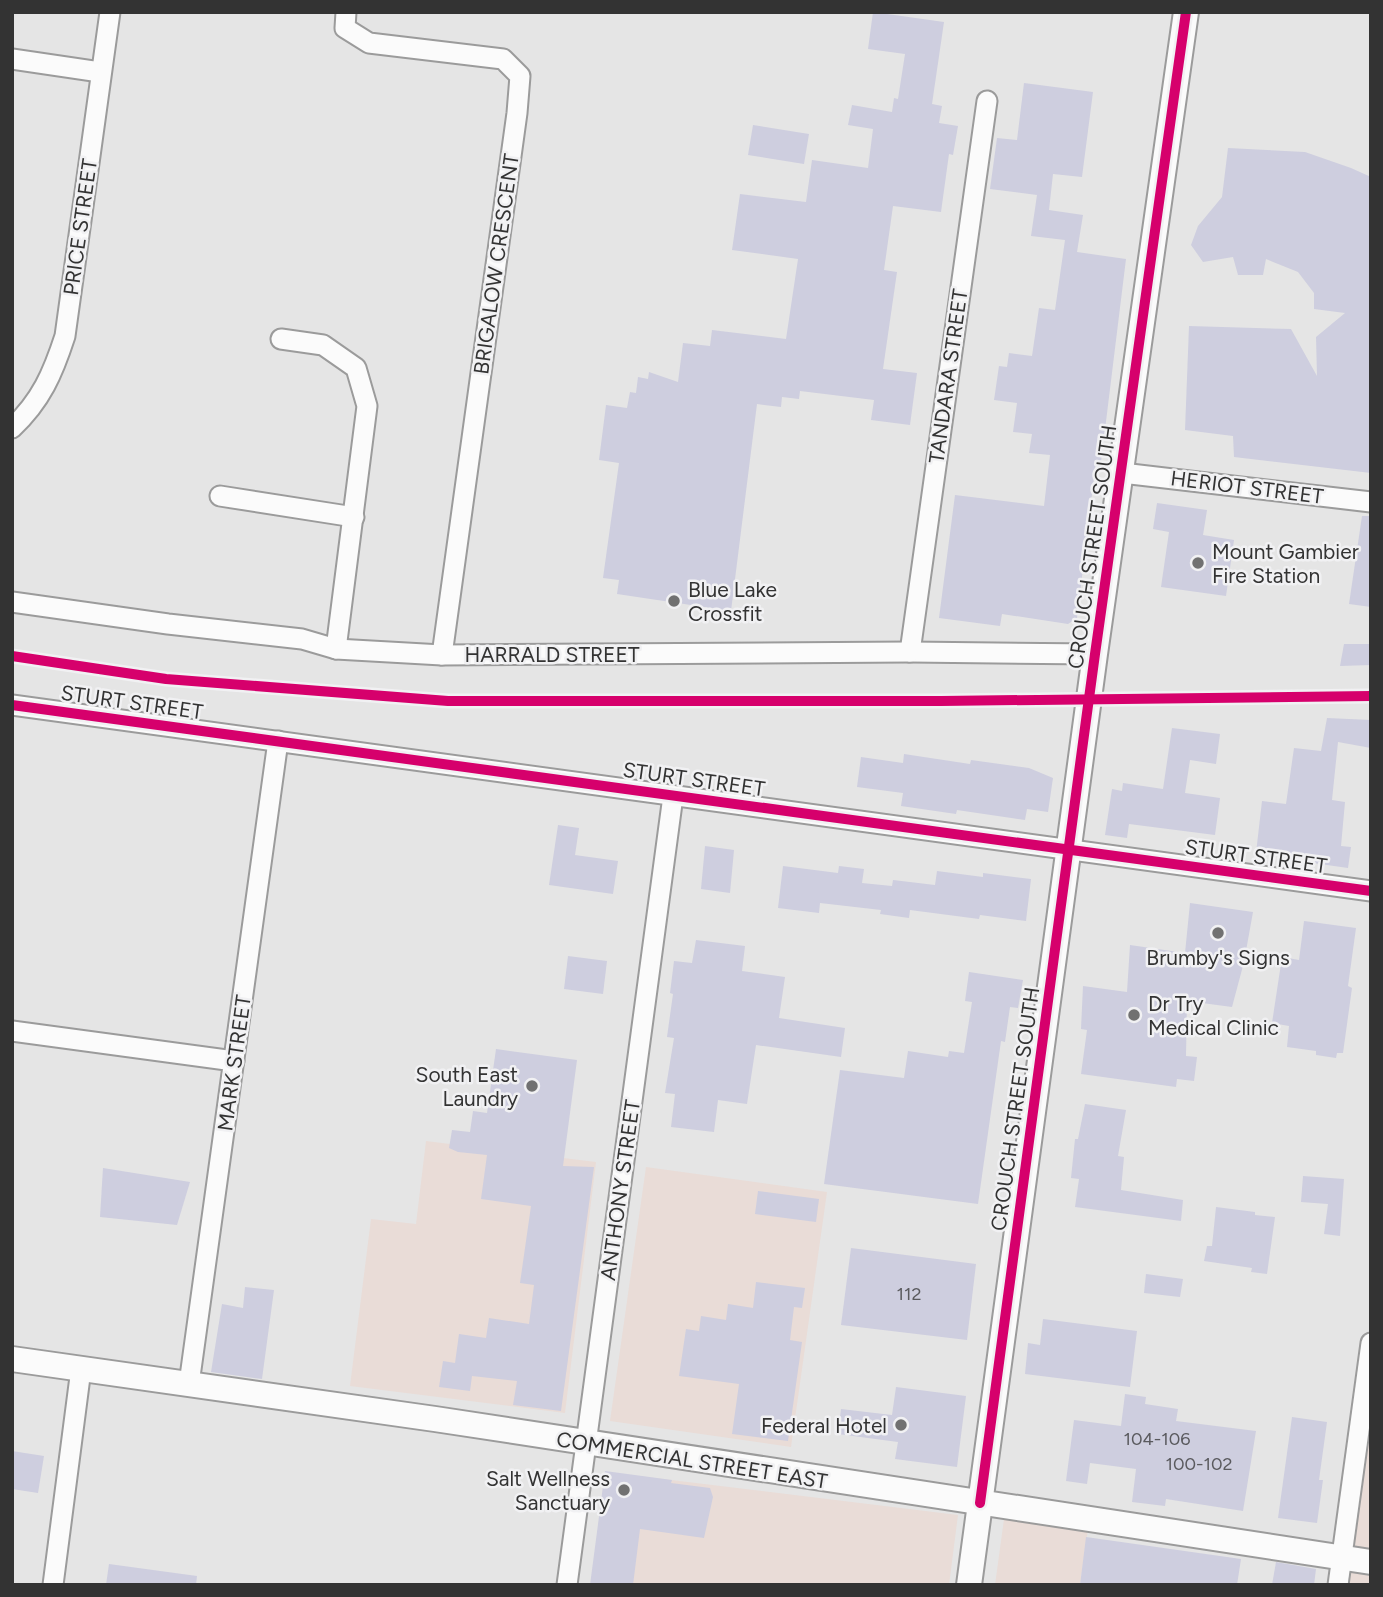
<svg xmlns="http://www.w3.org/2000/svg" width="1383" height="1597" viewBox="0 0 1383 1597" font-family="Figtree,sans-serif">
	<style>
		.commercial { fill: #e9dcd7 }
		.building { fill: #cecedf }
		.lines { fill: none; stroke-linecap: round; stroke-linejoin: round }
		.minor-casing { stroke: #9b9b9b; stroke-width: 23 }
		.tertiary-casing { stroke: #9b9b9b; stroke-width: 28 }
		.minor { stroke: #fbfbfb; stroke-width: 19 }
		.tertiary { stroke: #fbfbfb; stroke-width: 24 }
		.cycleway-casing { stroke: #f1f1f3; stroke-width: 15 }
		.cycleway { stroke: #d6006c; stroke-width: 10 }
		.poi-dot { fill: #717171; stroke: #f1f1f3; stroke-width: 2.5 }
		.labels { text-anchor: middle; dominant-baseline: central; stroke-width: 5; stroke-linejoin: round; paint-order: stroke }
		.number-label { font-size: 18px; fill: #5a5a5e }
		.street-label { font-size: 21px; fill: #333; stroke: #f1f1f3 }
		.poi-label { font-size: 21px; fill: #333; stroke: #f1f1f3; text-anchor: start }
	</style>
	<rect width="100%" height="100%" fill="#e5e5e5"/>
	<g class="commercial">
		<path d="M426 1141 596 1162 565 1413 350 1386 371 1219 416 1224Z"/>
		<path d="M646 1167 827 1192 791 1447 610 1421Z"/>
		<path d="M1371 1343V1585H1339Z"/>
		<path d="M605 1472 958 1515 949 1585H591Z"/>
		<path d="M1004 1519 1088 1529 1080 1585H995Z"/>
	</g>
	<g class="building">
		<path d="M873 12 944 22 932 104 942 106 939 123 958 126 953 155 949 154 941 212 893 206 884 270 897 272 883 369 917 373 910 425 871 420 874 400 800 391 799 399 782 397 781 407 757 404 731 611 617 594 619 580 603 578 619 463 599 460 606 405 627 408 630 392 636 393 638 377 648 379 649 372 678 382 683 343 710 346 712 330 786 339 798 259 732 250 740 194 806 202 812 160 868 168 873 129 848 125 852 105 892 112 894 98 898 99 905 54 868 49Z"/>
		<path d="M1024 83 1093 92 1082 177 1053 174 1049 210 1083 215 1077 252 1126 259 1101 462 1096 461 1077 618 1068 624 1002 614 1000 626 939 618 955 495 1044 506 1050 455 1029 453 1032 434 1013 432 1017 403 994 400 999 366 1007 367 1009 353 1032 356 1039 308 1055 310 1065 240 1031 236 1037 195 990 189 997 138 1017 140Z"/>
		<path d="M753 125 809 134 804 164 748 155Z"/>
		<path d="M1228 148 1305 152 1351 168 1371 177V473L1234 457 1233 436 1185 430 1189 326 1291 329 1317 376 1316 337 1345 313 1314 309V293L1298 272 1266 259 1263 275H1238L1233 257 1203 262 1191 245 1198 226 1222 197Z"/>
		<path d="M1157 503 1207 510 1203 535 1234 540 1226 596 1161 587 1169 532 1153 529Z"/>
		<path d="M1362 516H1371V607L1349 604Z"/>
		<path d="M1344 644H1371V665L1340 666Z"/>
		<path d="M1327 718 1371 720V748L1338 742 1332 800 1345 802 1341 846 1351 847 1348 868 1306 862V859L1256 853 1262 801 1286 804 1294 748 1321 751Z"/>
		<path d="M1172 728 1220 734 1216 764 1190 760 1185 793 1220 798 1215 835 1129 824 1127 838 1105 835 1112 789 1122 791 1123 783 1163 789Z"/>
		<path d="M904 754 970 764 971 760 1029 768 1053 778 1048 812 1027 809 1025 820 957 810 956 814 901 806 903 793 857 787 861 757 903 763Z"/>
		<path d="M558 825 579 828 575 855 618 861 613 894 549 885Z"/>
		<path d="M705 846 734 850 730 893 701 889Z"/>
		<path d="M783 866 838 873 839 866 864 869 862 883 892 886 893 880 935 885 937 871 983 877V873L1031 879 1026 921 980 915 979 919 910 910 909 918 880 914 881 910 820 903 819 913 778 908Z"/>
		<path d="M1190 903 1253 912 1244 962 1232 1007 1187 1001 1186 1056 1197 1057 1194 1081 1177 1079 1176 1087 1081 1074 1087 1030 1081 1029 1083 986 1127 992 1130 945 1185 953Z"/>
		<path d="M1304 921 1356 928 1348 986 1352 988 1343 1053H1337L1336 1058 1316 1055V1051L1287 1047 1289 1026 1272 1023 1282 957 1299 960Z"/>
		<path d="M696 940 745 946 742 971 785 977 779 1018 845 1028 841 1057 756 1045 747 1104 718 1100 714 1132 671 1127 675 1094 665 1093 674 1038 667 1037 673 994 670 993 674 961 692 963Z"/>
		<path d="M568 956 607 961 603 994 564 989Z"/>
		<path d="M969 972 1023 980 1018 1008 1010 1007 1005 1042 1001 1041 978 1204 824 1184 840 1070 904 1078 908 1051 948 1057 949 1051 964 1053 972 1002 965 1001Z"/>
		<path d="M496 1049 577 1060 563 1166 594 1167 561 1411 513 1405 517 1381 472 1376 470 1391 439 1387 443 1361 455 1363 459 1334 486 1338 489 1318 529 1324 534 1285 520 1283 531 1206 481 1199 487 1155 458 1152 449 1148 452 1130 470 1132 473 1111 487 1113Z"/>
		<path d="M1085 1104 1126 1110 1118 1156 1124 1157 1121 1190 1183 1200 1181 1221 1075 1207 1079 1179 1071 1178 1075 1139H1078Z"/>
		<path d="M103 1168 190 1182 177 1225 100 1217Z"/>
		<path d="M1303 1176 1344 1179 1340 1236 1324 1234 1328 1204 1301 1202Z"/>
		<path d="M758 1191 819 1199 816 1222 755 1214Z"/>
		<path d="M1216 1207 1255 1212V1215L1275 1217 1267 1274 1251 1272 1252 1268 1204 1261 1207 1246H1212Z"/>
		<path d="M851 1248 976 1264 967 1340 841 1325Z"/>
		<path d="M1146 1274 1183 1279 1180 1297 1144 1293Z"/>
		<path d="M756 1282 805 1288 802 1308 794 1307 790 1340 802 1342 788 1441 732 1434 739 1384 679 1376 686 1329 699 1331 701 1316 726 1320 728 1304 753 1308Z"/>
		<path d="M245 1287 274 1290 262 1379 211 1372 222 1304 243 1308Z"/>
		<path d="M1043 1319 1137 1331 1130 1387 1025 1374 1028 1343 1040 1345Z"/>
		<path d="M896 1387 966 1396 957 1467 895 1459 898 1442 838 1434 841 1409 892 1415Z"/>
		<path d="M1125 1394 1146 1397 1145 1404 1178 1409 1176 1421 1256 1431 1243 1511 1166 1499 1165 1506 1132 1502 1136 1469 1090 1463 1087 1484 1066 1481 1074 1420 1121 1426Z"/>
		<path d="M1292 1417 1327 1422 1319 1480H1323L1317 1523 1278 1518Z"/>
		<path d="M12 1451 44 1456 38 1493 12 1489Z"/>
		<path d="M605 1471 672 1480 671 1483 710 1488 713 1497 704 1538 640 1529 633 1585H590Z"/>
		<path d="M1086 1537 1241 1559 1237 1585H1080Z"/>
		<path d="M1276 1562 1316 1569 1314 1585H1272Z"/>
		<path d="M109 1564 197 1576 196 1585H106Z"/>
	</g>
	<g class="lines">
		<defs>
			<g id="minor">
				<path d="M346 12 345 28 369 43 503 59 520 76 517 113 442 655"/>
				<path d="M12 59 100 72"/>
				<path d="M281 339 323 345 356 368 367 406 336 649"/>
				<path d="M12 428C41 401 53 373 65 336L110 12"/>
				<path d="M1122 473 1371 502"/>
				<path d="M220 496 354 517"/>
				<path d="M12 602 168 624 302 639 336 649 442 655 910 652 1095 654"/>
				<path d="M910 652 987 101"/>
				<path d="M12 705 1371 891"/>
				<path d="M12 1031 234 1061"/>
				<path d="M189 1384 278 741"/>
				<path d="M53 1585 81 1369"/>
				<path d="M567 1585 673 796"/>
				<path d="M1338 1585 1371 1343"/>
			</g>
			<g id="tertiary">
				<path d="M12 1359 435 1419 1371 1562"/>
				<path d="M969 1585 1095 654 1186 12"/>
			</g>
		</defs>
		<use href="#minor" class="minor-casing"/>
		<use href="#tertiary" class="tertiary-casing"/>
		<use href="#minor" class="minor"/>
		<use href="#tertiary" class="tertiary"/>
		<defs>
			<g id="cycleway">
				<path d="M12 656 166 679 448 701H941L1371 696"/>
				<path d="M12 705 1371 891"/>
				<path d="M980 1503 1095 654 1186 12"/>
			</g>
		</defs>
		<use href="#cycleway" class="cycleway-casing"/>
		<use href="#cycleway" class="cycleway"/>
	</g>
	<g class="poi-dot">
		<circle cx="1198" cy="563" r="7"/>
		<circle cx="674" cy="601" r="7"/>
		<circle cx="1218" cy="933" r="7"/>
		<circle cx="1134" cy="1015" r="7"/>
		<circle cx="532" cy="1086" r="7"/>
		<circle cx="901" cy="1425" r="7"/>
		<circle cx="624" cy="1490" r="7"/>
	</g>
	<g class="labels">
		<g class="number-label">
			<text x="909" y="1294">112</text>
			<text x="1157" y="1439">104-106</text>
			<text x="1199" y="1464">100-102</text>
		</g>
		<g class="street-label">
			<text transform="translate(80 227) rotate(-82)">PRICE STREET</text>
			<text transform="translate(496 264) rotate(-82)">BRIGALOW CRESCENT</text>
			<text transform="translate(948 376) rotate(-82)">TANDARA STREET</text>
			<text transform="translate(1247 487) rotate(7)">HERIOT STREET</text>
			<text transform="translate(1092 547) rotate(-82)">CROUCH STREET SOUTH</text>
			<text x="552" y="654">HARRALD STREET</text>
			<text transform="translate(132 702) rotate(8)">STURT STREET</text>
			<text transform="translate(694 779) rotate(8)">STURT STREET</text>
			<text transform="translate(1256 856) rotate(8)">STURT STREET</text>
			<text transform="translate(234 1063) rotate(-82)">MARK STREET</text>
			<text transform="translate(1015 1109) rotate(-82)">CROUCH STREET SOUTH</text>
			<text transform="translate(620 1190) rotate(-82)">ANTHONY STREET</text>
			<text transform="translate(692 1460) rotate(9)">COMMERCIAL STREET EAST</text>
		</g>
		<g class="poi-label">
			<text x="1212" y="551">Mount Gambier<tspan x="1212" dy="24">Fire Station</tspan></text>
			<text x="688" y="589">Blue Lake<tspan x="688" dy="24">Crossfit</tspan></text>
			<text x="1218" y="957" text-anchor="middle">Brumby's Signs</text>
			<text x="1148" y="1003">Dr Try<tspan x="1148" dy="24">Medical Clinic</tspan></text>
			<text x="518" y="1074" text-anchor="end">South East<tspan x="518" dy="24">Laundry</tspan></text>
			<text x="887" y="1425" text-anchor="end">Federal Hotel</text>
			<text x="610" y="1478" text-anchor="end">Salt Wellness<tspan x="610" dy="24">Sanctuary</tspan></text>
		</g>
	</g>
	<rect width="1383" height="1597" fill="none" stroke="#333333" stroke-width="28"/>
</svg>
